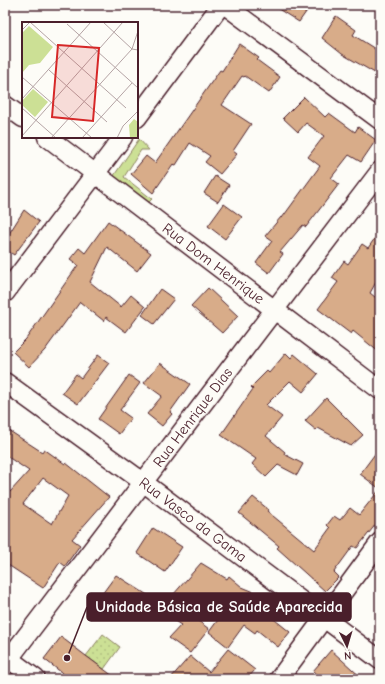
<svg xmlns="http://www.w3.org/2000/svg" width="385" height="684" viewBox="0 0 385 684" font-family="'Comic Neue',sans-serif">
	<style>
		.green { fill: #cce095; stroke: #8b8060 }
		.park { fill: url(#park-dots); stroke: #8b8060 }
		.building { fill: #d8ac89; stroke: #4a1f2b; fill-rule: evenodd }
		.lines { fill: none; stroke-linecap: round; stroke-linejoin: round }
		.minor-casing { stroke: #4a1f2b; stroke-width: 21 }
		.minor { stroke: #fdfcf7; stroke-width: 18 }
		.labels { text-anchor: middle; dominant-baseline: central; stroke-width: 3.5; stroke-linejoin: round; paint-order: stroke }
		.street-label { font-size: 15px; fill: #4a1f2b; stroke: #fdfcf7 }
		.inset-road { fill: none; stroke: #b5a4a5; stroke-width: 1 }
		.view { fill: #d62828; fill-opacity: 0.15; stroke: #d62828; stroke-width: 2 }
		.inset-edge { fill: none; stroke: #4a1f2b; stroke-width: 2 }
		.leader { fill: none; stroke: #4a1f2b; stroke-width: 1.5 }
		.callout-dot { fill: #4a1f2b; stroke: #fdfcf7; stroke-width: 1.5 }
		.callout { fill: #4a1f2b; stroke: #4a1f2b; stroke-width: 1.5 }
		.callout-label { font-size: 16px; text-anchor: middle; font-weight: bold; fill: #fff }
	</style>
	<defs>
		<pattern id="park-dots" width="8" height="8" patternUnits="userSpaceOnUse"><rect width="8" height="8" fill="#cce095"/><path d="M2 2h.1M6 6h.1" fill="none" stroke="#b1c081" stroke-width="1.8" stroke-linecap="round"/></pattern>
	</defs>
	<rect width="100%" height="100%" fill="#fdfcf7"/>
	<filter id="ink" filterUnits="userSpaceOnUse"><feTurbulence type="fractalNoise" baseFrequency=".025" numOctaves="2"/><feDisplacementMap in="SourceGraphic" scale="8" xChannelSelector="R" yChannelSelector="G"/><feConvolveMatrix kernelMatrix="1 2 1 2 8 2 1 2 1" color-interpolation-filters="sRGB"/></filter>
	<g filter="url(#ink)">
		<path class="green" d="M139 139 149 150H141L124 177 152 199 148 203 113 177Z"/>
		<path class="park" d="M103 634 120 647 104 669 86 656Z"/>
		<g class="building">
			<path d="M272 5H311L299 22Z"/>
			<path d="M336 16 356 30 353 35 380 52V76L342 54 322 38Z"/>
			<path d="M239 44 259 58 257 60 280 77 269 93 245 76 244 77 242 76 222 105 251 124 233 151 237 154 220 174 205 162 210 156 190 143 176 165 173 164 153 193 131 174 146 156 155 163 220 70 222 71Z"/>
			<path d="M304 97 325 117 329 113 355 132 358 127 376 140 361 162 349 155 331 178 339 184 306 227 303 225 280 252 283 254 269 273 256 263 272 241 265 236 281 217 282 218 320 166 308 157 324 136 306 123 298 132 283 118Z"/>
			<path d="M215 176 229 185 218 202 204 193Z"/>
			<path d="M224 204 242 217 225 239 208 226Z"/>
			<path d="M24 210 39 222 14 255 5 249V240Z"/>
			<path d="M108 221 151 253 137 271 107 247 90 282 121 307 131 295 145 307 126 332 106 317 104 321 80 302 45 350 29 367 13 352 26 339 78 265 70 259 79 248 85 253Z"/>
			<path d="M380 231V275L370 293 380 301V353L353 331 351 334 318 309 338 282 332 278 344 261 348 264 362 244 368 248Z"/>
			<path d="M208 288 238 316 222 333 191 306Z"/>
			<path d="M160 289 174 299 154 324 142 315Z"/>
			<path d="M286 353 291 358 294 354 318 374 303 392 290 381 266 405 282 417 266 436 285 452 284 454 303 464 297 475 278 465 266 477 252 464 256 459 221 435 253 389 251 387 267 371 269 373Z"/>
			<path d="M98 355 109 363 78 404 62 393 76 374 81 378Z"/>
			<path d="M160 363 190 384 170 412 172 414 162 426 147 414 162 396 144 383Z"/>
			<path d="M129 375 140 383 120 410 131 418 119 434 98 419Z"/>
			<path d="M326 398 363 435 351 446 318 428 316 430 305 421Z"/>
			<path d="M5 428 42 452 44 449 65 464 66 463 109 497 72 539 80 545 65 566 60 562 43 588 5 563V488L10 492 29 471 5 455ZM43 478 68 496 52 524 23 504Z"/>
			<path d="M380 447V519L357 548 353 546 334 572 339 577 325 591 277 548 279 546 239 513 253 497 269 510 267 511 314 550 330 528 327 525 334 516 340 520 350 508 359 515 380 489 360 474Z"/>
			<path d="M153 528 182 547 165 572 137 553Z"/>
			<path d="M201 563 227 579 229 576 242 587 259 594 251 603 271 615 270 616 290 632 278 647 257 630 255 633 244 625 228 647 209 632 226 609 206 594 189 614 209 629 190 653 169 638 181 625 159 611Z"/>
			<path d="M116 575 149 596 133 616 102 594Z"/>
			<path d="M61 637 86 656 117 679H70L44 659Z"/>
			<path d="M228 649 255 670 247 679H170L190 656 209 672Z"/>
			<path d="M331 650 363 679H322L313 671Z"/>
		</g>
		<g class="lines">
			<defs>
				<g id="minor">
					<path d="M225 5 380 120"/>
					<path d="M5 105 23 118"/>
					<path d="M137 118 221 5"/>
					<path id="s1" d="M47 137 380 390"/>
					<path d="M5 293 123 137"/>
					<path id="s2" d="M5 382 143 482 380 660"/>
					<path d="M5 656 36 679"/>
					<path id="s3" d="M5 664 380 171"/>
					<path d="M279 679 380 542"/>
				</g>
			</defs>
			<use href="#minor" class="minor-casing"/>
			<use href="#minor" class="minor"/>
		</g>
	</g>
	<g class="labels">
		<g class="street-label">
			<text stroke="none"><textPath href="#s1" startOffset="209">Rua Dom Henrique</textPath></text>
			<text stroke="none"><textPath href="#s3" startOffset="310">Rua Henrique Dias</textPath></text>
			<text stroke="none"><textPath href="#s2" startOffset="233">Rua Vasco da Gama</textPath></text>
		</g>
	</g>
	<g transform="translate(22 22)">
		<rect width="116" height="116" fill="#fdfcf7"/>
		<path d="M7 4 31 25 18 41 7 43 0 51V11ZM11 67 26 80 13 95 0 83V79Z" fill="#cce095"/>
		<path d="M112 97 116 100V116H108L107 103Z" fill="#cce095"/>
		<path class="inset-road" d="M81 0 110 27 116 28M45 2 116 66M0 8 8 0 104 86M27 48 85 100M0 55 70 116M0 77 69 0M0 86 34 116M0 114 101 0M29 116 110 27 116 9M60 116 110 61M95 116 101 104 116 89"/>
		<path class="view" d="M36 23 77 26 71 99 30 95Z"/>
		<rect width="116" height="116" class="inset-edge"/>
	</g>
	<path class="leader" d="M67 658L87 607"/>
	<circle class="callout-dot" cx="67" cy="658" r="4"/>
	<rect class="callout" x="87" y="593" width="264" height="28" rx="4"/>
	<g class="callout-label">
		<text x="219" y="612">Unidade Básica de Saúde Aparecida</text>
	</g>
	<rect width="385" height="684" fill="none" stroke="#fdfcf7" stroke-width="20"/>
	<rect x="10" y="10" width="365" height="664" fill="none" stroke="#4a1f2b" stroke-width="1.5" filter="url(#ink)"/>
	<g transform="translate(347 646) rotate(175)" stroke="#fdfcf7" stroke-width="3" paint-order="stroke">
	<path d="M0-3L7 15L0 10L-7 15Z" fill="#4a1f2b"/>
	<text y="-6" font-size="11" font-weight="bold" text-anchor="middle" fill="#4a1f2b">N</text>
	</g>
</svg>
